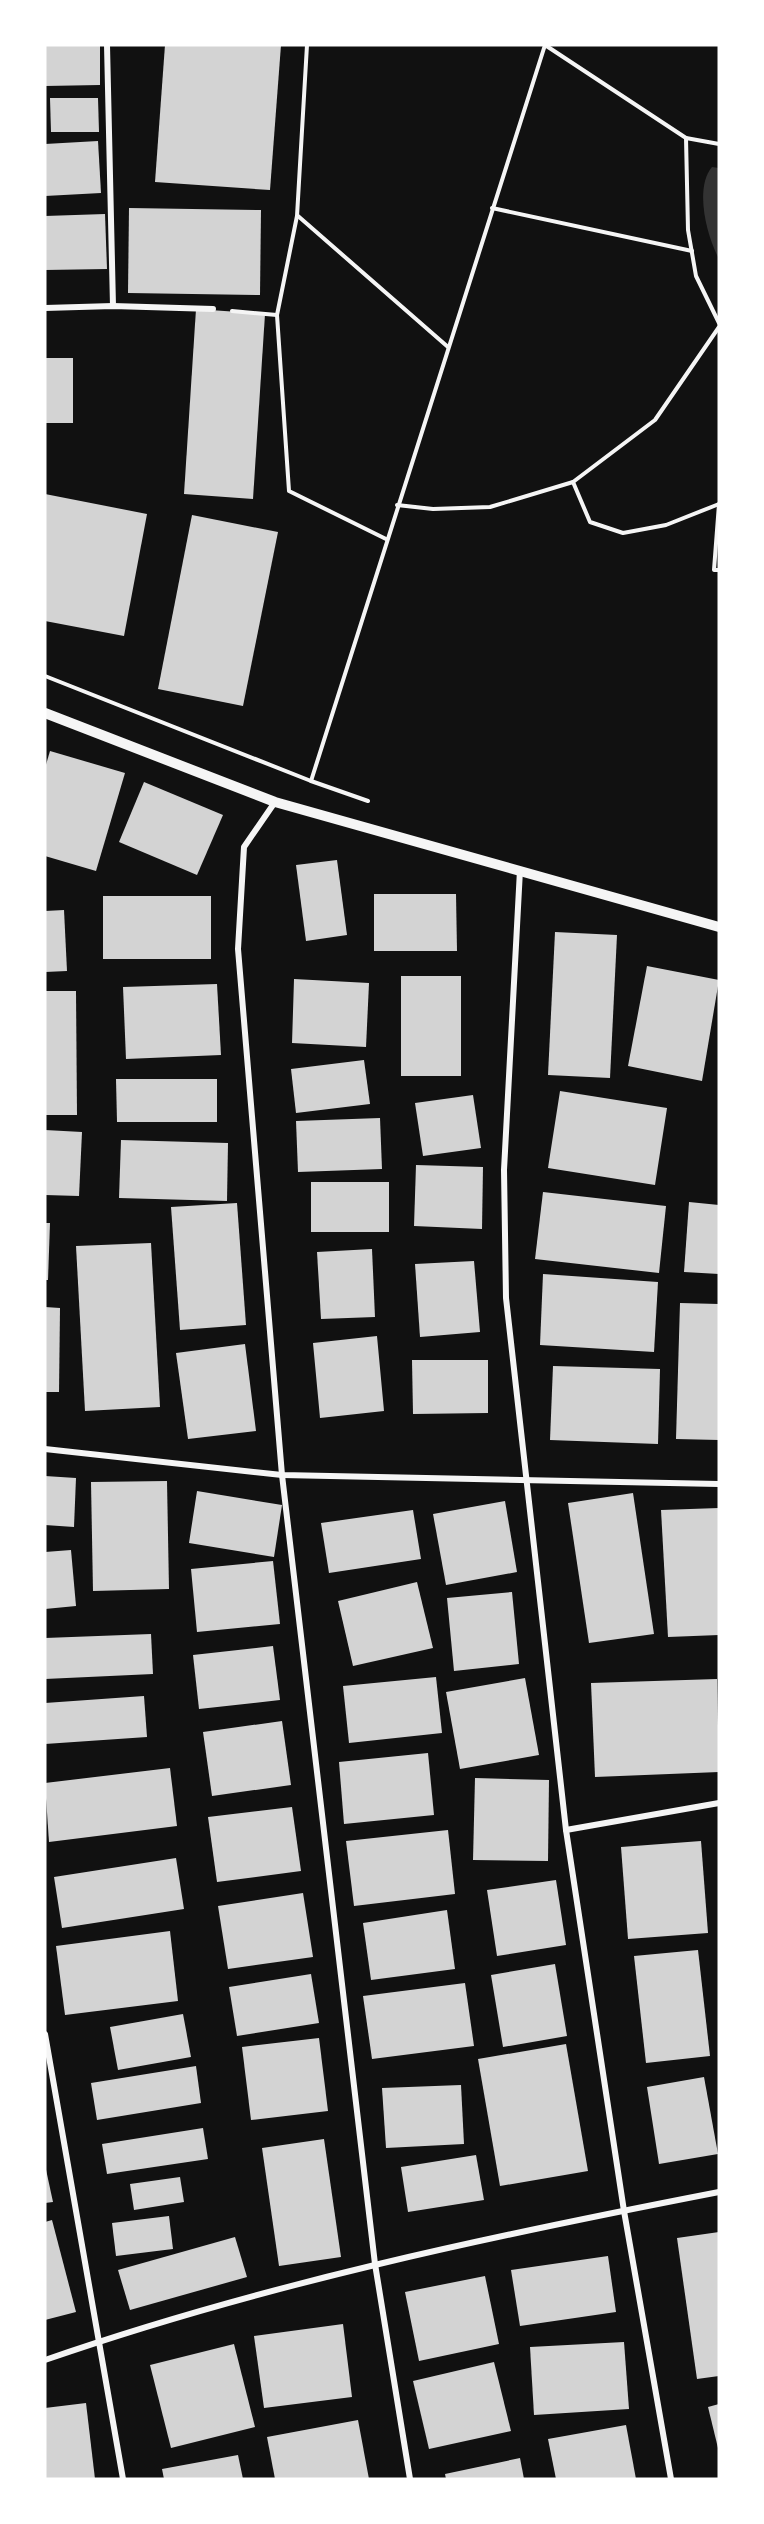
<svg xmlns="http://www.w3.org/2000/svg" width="764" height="2524" viewBox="0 0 764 2524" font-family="'Exo 2',sans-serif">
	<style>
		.water { fill: #333 }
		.building { fill: #d3d3d3 }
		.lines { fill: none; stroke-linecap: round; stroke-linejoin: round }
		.path { stroke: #f5f5f5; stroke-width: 4 }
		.minor { stroke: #f5f5f5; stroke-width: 6 }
		.tertiary { stroke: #f5f5f5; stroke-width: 10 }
	</style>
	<rect width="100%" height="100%" fill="#111"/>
	<path class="water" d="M712 167 719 168V259C707 237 694 188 712 167Z"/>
	<g class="building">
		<path d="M45 45H100V85L45 86Z"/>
		<path d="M165 45H281L270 190 155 182Z"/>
		<path d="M50 98H98L99 132H51Z"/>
		<path d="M98 141 101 193 45 196V144Z"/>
		<path d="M129 208 261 210 260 295 128 293Z"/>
		<path d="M105 214 107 269 45 270V216Z"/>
		<path d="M196 309 265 314 253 499 184 494Z"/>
		<rect x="45" y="358" width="28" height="65"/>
		<path d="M45 494 147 514 124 636 45 621Z"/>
		<path d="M192 515 278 532 243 706 158 689Z"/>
		<path d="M50 751 125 773 96 871 45 856V768Z"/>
		<path d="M144 782 223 815 197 875 119 842Z"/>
		<path d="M337 860 347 935 306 941 296 865Z"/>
		<path d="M374 894H456L457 951H374Z"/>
		<rect x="103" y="896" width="108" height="63"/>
		<path d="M64 910 67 971 45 972V911Z"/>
		<path d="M555 932 617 935 610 1078 548 1075Z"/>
		<path d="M647 966 719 980 702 1081 628 1066Z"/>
		<rect x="401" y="976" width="60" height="100"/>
		<path d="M294 979 369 983 366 1047 292 1043Z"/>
		<path d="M217 984 221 1055 126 1059 123 987Z"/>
		<path d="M45 991H76L77 1115H45Z"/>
		<path d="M364 1060 370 1104 296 1113 291 1069Z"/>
		<path d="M116 1079H217V1122H117Z"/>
		<path d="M560 1091 667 1108 655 1185 548 1168Z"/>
		<path d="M473 1095 481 1148 423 1156 415 1103Z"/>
		<path d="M380 1118 382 1169 298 1172 296 1121Z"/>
		<path d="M45 1130 82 1132 79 1196 45 1195Z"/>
		<path d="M121 1140 228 1143 227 1201 119 1198Z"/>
		<path d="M416 1165 483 1167 482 1229 414 1226Z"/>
		<rect x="311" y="1182" width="78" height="50"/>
		<path d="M543 1192 666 1206 659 1273 535 1259Z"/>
		<path d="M689 1202 719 1205V1274L684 1272Z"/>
		<path d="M237 1203 246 1325 180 1330 171 1207Z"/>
		<path d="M45 1223H50L48 1280H45Z"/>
		<path d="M151 1243 160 1407 85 1411 76 1246Z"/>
		<path d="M372 1249 375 1317 321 1319 317 1252Z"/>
		<path d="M474 1261 480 1332 420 1337 415 1264Z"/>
		<path d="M543 1274 658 1282 654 1352 540 1345Z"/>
		<path d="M680 1303 719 1304V1440L676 1439Z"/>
		<path d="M45 1307 60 1308 59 1392H45Z"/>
		<path d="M377 1336 384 1411 320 1418 313 1343Z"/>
		<path d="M245 1344 256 1431 188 1439 176 1353Z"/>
		<path d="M412 1360H488V1413L413 1414Z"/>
		<path d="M553 1366 660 1369 658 1444 550 1440Z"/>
		<path d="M45 1476 76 1478 74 1527 45 1525Z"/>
		<path d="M167 1481 169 1589 93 1591 91 1482Z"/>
		<path d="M197 1491 282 1505 274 1557 189 1543Z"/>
		<path d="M633 1493 654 1634 589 1643 568 1503Z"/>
		<path d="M505 1501 517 1572 446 1585 433 1514Z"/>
		<path d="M719 1508V1635L668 1637 661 1510Z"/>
		<path d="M413 1510 421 1559 329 1573 321 1523Z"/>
		<path d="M71 1550 76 1606 45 1609V1552Z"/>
		<path d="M273 1561 280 1624 197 1632 191 1569Z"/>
		<path d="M417 1582 433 1648 353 1666 338 1601Z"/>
		<path d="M512 1592 519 1664 454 1671 447 1598Z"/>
		<path d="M151 1634 153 1674 45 1679V1638Z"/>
		<path d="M273 1646 280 1700 199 1709 193 1655Z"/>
		<path d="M436 1677 442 1733 349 1743 343 1686Z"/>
		<path d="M525 1678 539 1755 460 1769 446 1692Z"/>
		<path d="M717 1679 719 1772 595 1777 591 1683Z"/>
		<path d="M144 1696 147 1737 45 1744V1703Z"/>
		<path d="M282 1721 291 1785 212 1796 203 1732Z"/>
		<path d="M428 1753 434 1815 344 1824 339 1762Z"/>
		<path d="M170 1768 177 1826 49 1842 45 1783Z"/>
		<path d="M475 1778 549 1780 548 1861 473 1860Z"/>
		<path d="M292 1807 301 1871 217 1882 208 1817Z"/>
		<path d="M448 1830 455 1894 354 1906 346 1841Z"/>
		<path d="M701 1841 708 1933 628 1939 621 1847Z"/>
		<path d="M176 1858 184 1909 62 1928 54 1877Z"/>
		<path d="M556 1880 566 1945 497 1956 487 1890Z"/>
		<path d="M303 1893 313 1957 228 1969 218 1906Z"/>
		<path d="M447 1910 455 1969 371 1980 363 1923Z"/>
		<path d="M170 1931 178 2001 65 2015 56 1946Z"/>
		<path d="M698 1950 710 2056 646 2063 634 1956Z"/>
		<path d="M555 1964 567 2036 503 2047 491 1975Z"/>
		<path d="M311 1974 319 2023 237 2036 229 1987Z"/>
		<path d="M465 1983 474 2046 372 2059 363 1996Z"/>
		<path d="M183 2014 191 2057 118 2070 110 2027Z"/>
		<path d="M319 2038 328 2111 251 2120 242 2047Z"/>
		<path d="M566 2044 588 2171 500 2186 478 2059Z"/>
		<path d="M196 2066 201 2103 97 2120 91 2083Z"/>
		<path d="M704 2077 718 2154 659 2164 647 2087Z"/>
		<path d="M461 2085 464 2144 386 2148 382 2088Z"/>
		<path d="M203 2128 208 2159 107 2174 102 2144Z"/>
		<path d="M324 2139 341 2257 279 2266 262 2148Z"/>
		<path d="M476 2155 484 2200 408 2212 401 2167Z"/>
		<path d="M45 2165 53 2202 45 2203Z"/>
		<path d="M180 2177 184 2202 134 2210 130 2184Z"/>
		<path d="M169 2216 173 2249 116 2256 112 2223Z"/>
		<path d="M52 2220 76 2312 45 2320V2222Z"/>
		<path d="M719 2232V2376L697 2379 677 2238Z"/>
		<path d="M235 2237 247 2277 130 2310 118 2270Z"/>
		<path d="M608 2256 616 2312 520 2326 511 2270Z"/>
		<path d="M485 2276 499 2344 419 2361 405 2292Z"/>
		<path d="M343 2324 352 2397 264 2408 254 2336Z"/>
		<path d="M624 2342 629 2409 534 2415 530 2347Z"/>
		<path d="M234 2344 255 2427 171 2448 150 2365Z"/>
		<path d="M494 2362 511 2431 429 2449 413 2381Z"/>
		<path d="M86 2403 95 2479H45V2408Z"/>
		<path d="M719 2404V2448H718L708 2407Z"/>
		<path d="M358 2420 369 2479H275L267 2437Z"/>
		<path d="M626 2425 636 2479H556L548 2439Z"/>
		<path d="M238 2455 243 2479H164L162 2469Z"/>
		<path d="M520 2458 524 2479H446L445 2474Z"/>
	</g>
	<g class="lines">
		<g class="path">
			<path d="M307 45 297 216 277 315 289 491 386 539"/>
			<path d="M545 45 686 138"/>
			<path d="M719 144 686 138 688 230 696 276 719 323"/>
			<path d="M492 208 692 251"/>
			<path d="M298 216 448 347"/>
			<path d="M232 311 277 315"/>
			<path d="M573 482 590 522 623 533 666 525 719 504"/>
			<path d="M719 504 714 570H719"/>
			<path d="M397 505 433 509 490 507 573 482 655 420 719 327"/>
			<path d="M45 676 311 781 368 801"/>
			<path d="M311 781 545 45"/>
		</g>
		<g class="minor">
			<path d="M107 45 113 306"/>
			<path d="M45 308 113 306 213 309"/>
			<path d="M275 802 244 847 238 949 282 1475 375 2264 410 2479"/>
			<path d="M520 870 504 1170 506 1298 566 1830 624 2211 671 2479"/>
			<path d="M45 1449 282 1475 719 1484"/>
			<path d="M566 1830 719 1803"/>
			<path d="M45 2034 123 2479"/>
			<path d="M45 2360C264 2284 492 2236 719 2192"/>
		</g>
		<path class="tertiary" d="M45 713 275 802 719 927"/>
	</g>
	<rect width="764" height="2524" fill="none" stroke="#ffffff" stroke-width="93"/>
</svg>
